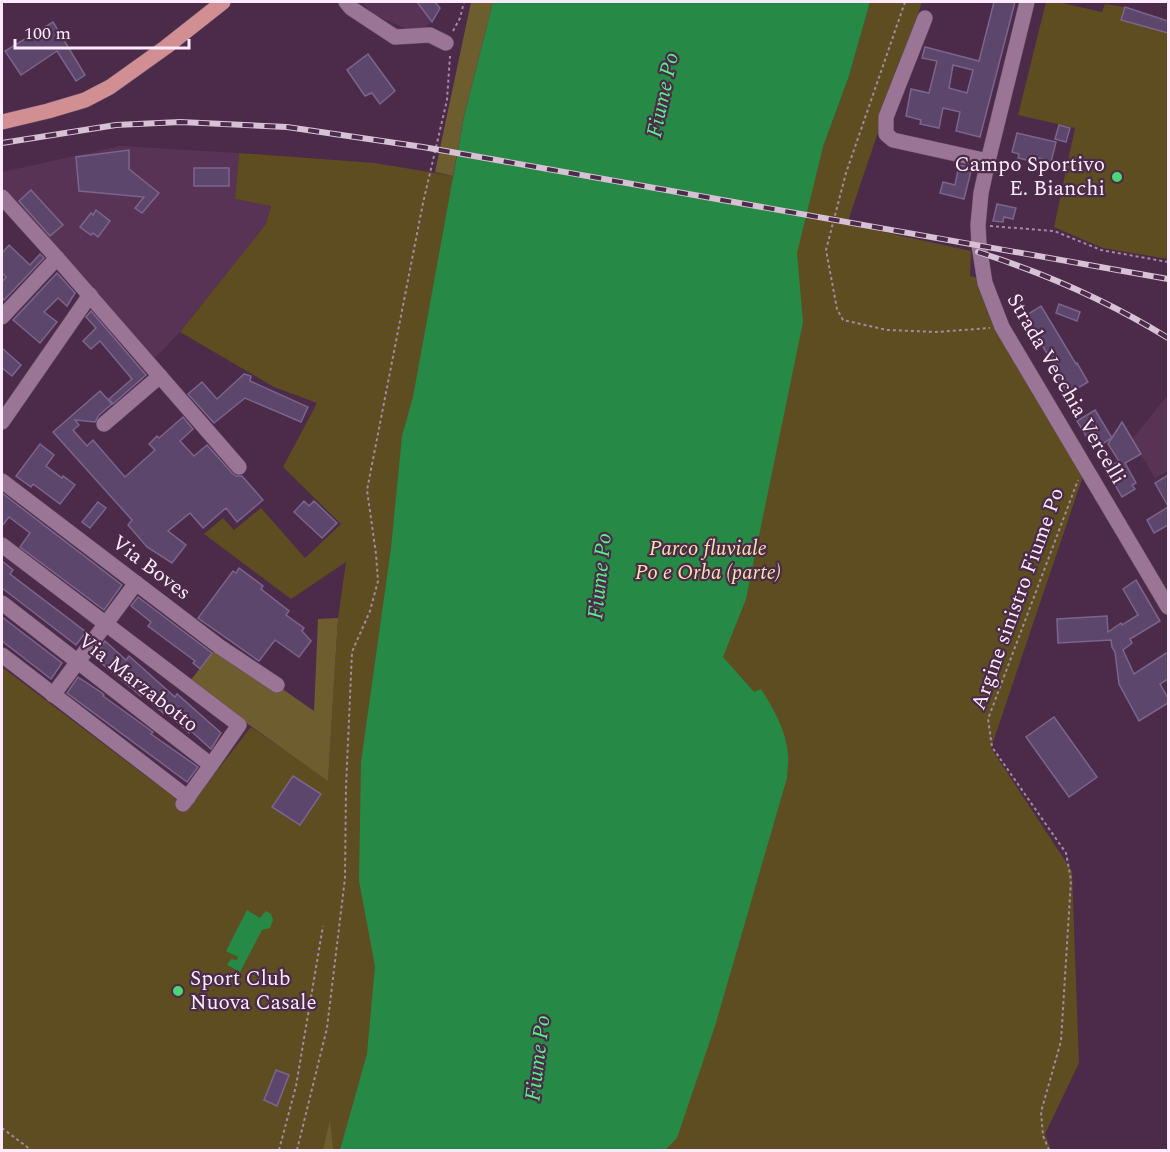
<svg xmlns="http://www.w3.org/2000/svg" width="1170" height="1152" viewBox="0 0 1170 1152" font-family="Spectral,serif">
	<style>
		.built { fill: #583355 }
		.green { fill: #5d4d20 }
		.forest { fill: #6e5d2f }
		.water { fill: #268a46 }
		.building { fill: #5c466c; stroke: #7b658c; stroke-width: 1.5; fill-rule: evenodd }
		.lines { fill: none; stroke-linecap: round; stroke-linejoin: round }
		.minor-casing { stroke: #664a64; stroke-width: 16 }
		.major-casing { stroke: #664a64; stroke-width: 16 }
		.path { stroke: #a48aa2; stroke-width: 2; stroke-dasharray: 3 3; stroke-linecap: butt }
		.minor { stroke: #9a7596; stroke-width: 15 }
		.major { stroke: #d18f94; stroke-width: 15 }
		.rail-casing { stroke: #d7c1d5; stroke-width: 6 }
		.rail { stroke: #4b2b49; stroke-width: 4; stroke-dasharray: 11; stroke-linecap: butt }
		.poi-dot { fill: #4dd676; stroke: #4b2b49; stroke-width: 2 }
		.labels { text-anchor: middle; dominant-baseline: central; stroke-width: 4.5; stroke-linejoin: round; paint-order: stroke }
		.poi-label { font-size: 21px; fill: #feeafc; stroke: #4b2b49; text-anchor: end }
		.street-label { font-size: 21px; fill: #feeafc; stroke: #4b2b49 }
		.park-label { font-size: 21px; font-style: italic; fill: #f8e2a6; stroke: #4b2b49 }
		.water-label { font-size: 22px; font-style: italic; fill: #55f386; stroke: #4b2b49 }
	</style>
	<rect width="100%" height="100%" fill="#4b2b49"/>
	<g class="built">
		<path d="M362 2H435L440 8 432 22 420 31 402 27 373 14Z"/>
		<path d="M120 146 239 153 235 199 271 206 266 224 180 332 154 359 2 187V172Z"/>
		<path d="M1168 395V471L1155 478 1132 439Z"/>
	</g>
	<g class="green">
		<path d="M870 2H922L847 224 971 251 970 276 984 279 1083 476 991 748 1072 871 1079 1063 1045 1134 1051 1150H2V667L188 808 251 727 328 780 338 618 346 562 291 599 204 534 223 518 234 530 261 508 305 558 341 524 283 467 317 403 274 387 180 332 266 224 271 206 235 199 239 153 375 163 453 176V178L823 147 849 76Z"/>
		<path d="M1046 2H1058L1102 12 1105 4 1125 7 1168 21V259L1103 248 1054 227 1075 128 1018 115Z"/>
	</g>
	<g class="forest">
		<path d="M471 2H493L464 117 453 176 435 172Z"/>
		<path d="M338 618 328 781 189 682 219 645 314 711 318 619Z"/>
		<path d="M330 1120 333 1150H323Z"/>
	</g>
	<g class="water">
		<path d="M493 2H870L849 76 823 147 797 253 803 322 746 599 723 657 754 692 761 689C773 708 786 730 788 754 789 762 787 770 787 778L715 1026 677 1138 665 1150H340L367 1054 375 966 359 881 361 762 391 548 402 436 413 397 464 117Z"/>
		<path d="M247 910 260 918 266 911 271 914 273 920 270 928 262 930 240 972 227 965 231 959 237 960 238 957 226 951Z"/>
	</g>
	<g class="building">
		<path d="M417 2H435L440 8 432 22Z"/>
		<path d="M994 2H1015L980 137 956 131 960 112 943 108 939 128 920 124 921 120 906 116 911 89 929 93 937 61 922 58 925 47 979 61ZM953 65 973 70 967 93 949 88Z"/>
		<path d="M1125 7 1168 21V33L1121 20Z"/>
		<path d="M53 22 85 75 76 81 57 51 21 75 5 51Z"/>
		<path d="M368 54 395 91 380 104 372 93 365 96 347 70Z"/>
		<path d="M1059 125 1070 128 1066 142 1055 139Z"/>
		<path d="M1017 133 1056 142 1051 162 1032 156 1031 161 1018 158 1019 154 1012 152Z"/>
		<path d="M129 150V169L159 193 142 213 135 208 144 197 79 191 76 157Z"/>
		<path d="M959 165 972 167 964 199 940 193 943 182 955 185Z"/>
		<rect x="194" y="168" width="35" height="18"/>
		<path d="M31 190 63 225 50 236 19 201Z"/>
		<path d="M997 204 1016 208 1013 219 1004 217 1003 222 993 221Z"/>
		<path d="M96 210 110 221 98 237 93 233 91 235 80 227 91 213 93 215Z"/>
		<path d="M9 245 30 265 40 254 44 258 4 300 2 297V282L6 277 2 273V253Z"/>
		<path d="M57 273 75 293 67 306 58 298 44 312 57 322 40 343 13 320Z"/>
		<path d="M1059 304 1080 312 1077 321 1056 313Z"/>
		<path d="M1041 306 1076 364 1077 363 1088 382 1068 394 1057 375 1059 374 1025 316Z"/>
		<path d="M91 311 146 375 113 404 109 399 132 379 100 341 91 349 83 341 96 328 86 317Z"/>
		<path d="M2 348 21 365 12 376 2 368Z"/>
		<path d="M244 374 251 376 250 381 308 407 301 422 245 398 214 423 188 394 202 382 217 399Z"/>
		<path d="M100 391 112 404 99 415 95 422 75 420 79 425 73 430 87 446 93 440 125 477 155 450 149 444 157 436 159 438 183 417 193 429 180 441 194 456 207 445 232 473 236 476H242L263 500 237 522 226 508 203 528 190 513 168 531 186 545 172 563 147 547 128 525 132 520 53 432Z"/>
		<path d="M1095 410 1112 438 1094 449 1077 421Z"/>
		<path d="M1122 422 1141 454 1125 463 1136 483 1132 485 1135 489 1122 497 1106 469 1119 461 1108 444Z"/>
		<path d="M40 444 54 455 46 466 62 478 63 476 75 485 60 504 33 484 31 487 16 476Z"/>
		<path d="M1168 475V506L1155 483Z"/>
		<path d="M2 493 122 585 104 610 20 547 30 533 9 517 2 526Z"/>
		<path d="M304 501 309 506 314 501 337 523 322 538 294 512Z"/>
		<path d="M98 502 106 508 90 528 82 522Z"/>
		<path d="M1168 507V525L1154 533 1147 520Z"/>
		<path d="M2 561 13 570 10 574 86 632 76 645 2 588Z"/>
		<path d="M239 568 263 586 261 589 289 611 286 615 304 628 302 631 311 641 299 657 275 640 259 661 198 618 233 571 236 573Z"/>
		<path d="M1136 580 1160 621 1130 639 1132 643 1123 650 1134 674 1168 652V679L1160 684 1168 698V703L1139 721 1119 684 1115 652 1112 647 1111 640 1058 643 1057 619 1107 616 1108 632 1121 623 1122 625 1138 615 1123 589Z"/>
		<path d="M138 597 212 653 200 669 193 663 195 661 148 626 151 622 131 606Z"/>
		<path d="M2 617 62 663 51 679 2 641Z"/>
		<path d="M105 641 126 660 129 656 175 697 177 694 221 733 211 749 191 731 189 733 165 711 163 713 142 694 141 696 94 657Z"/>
		<path d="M78 677 102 693 104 695 103 696 153 732 151 734 198 767 187 782 67 693Z"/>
		<path d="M1054 717 1097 777 1069 797 1026 737Z"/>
		<path d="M293 776 321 794 300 825 272 807Z"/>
		<path d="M276 1070 289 1075 277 1106 264 1100Z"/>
	</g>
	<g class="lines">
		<defs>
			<g id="minor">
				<path d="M346 2 351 8 395 37 430 35 446 43"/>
				<path d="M1027 2 988 161 981 193 978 225 979 245 985 283 1002 327 1168 607"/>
				<path d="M925 18 886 117V134L893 140 988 161"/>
				<path d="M2 197 57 258 239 467"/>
				<path d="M2 317 57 258"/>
				<path d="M2 422 90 295"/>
				<path d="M104 424 160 376"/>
				<path d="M2 481 220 647 277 685"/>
				<path d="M2 545 239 725 211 765"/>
				<path d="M2 603 211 765 183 804"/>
				<path d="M2 655 188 798"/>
				<path d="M53 695 136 583"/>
			</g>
			<path id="major" d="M2 122 48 111 85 100 110 87 166 47 223 2"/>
		</defs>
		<use href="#minor" class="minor-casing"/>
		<use href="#major" class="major-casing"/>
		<g class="path">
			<path d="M905 2 846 173 826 250 837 309 843 320 887 330 936 332 990 328"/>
			<path d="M453 31 460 18 464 2"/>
			<path d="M990 226 1054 231 1101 250 1168 262"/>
			<path d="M2 1128 31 1150"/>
			<path d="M279 1150 296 1086 323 926"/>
			<path d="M297 1150 327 1028 345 878 346 787 352 652 370 611 378 581 376 554 367 490 423 203 447 100 450 56"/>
			<path d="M1049 1150 1043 1136 1041 1112 1061 1041 1071 880 1066 853 992 747 988 719 1078 480"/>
		</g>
		<use href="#minor" class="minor"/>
		<use href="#major" class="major"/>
		<defs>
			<g id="rail">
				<path d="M2 143 116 125 180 122 287 127 423 147 1168 279"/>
				<path d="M978 252C1044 273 1110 302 1168 338"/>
			</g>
		</defs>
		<use href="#rail" class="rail-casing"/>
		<use href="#rail" class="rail"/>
	</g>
	<g class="poi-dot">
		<circle cx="1117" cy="177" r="6"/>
		<circle cx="178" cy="991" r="6"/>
	</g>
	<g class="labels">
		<g class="poi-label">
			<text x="1105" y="165">Campo Sportivo<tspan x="1105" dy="24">E. Bianchi</tspan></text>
			<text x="190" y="979" text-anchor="start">Sport Club<tspan x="190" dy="24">Nuova Casale</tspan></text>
		</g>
		<g class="street-label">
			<text transform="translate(1066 389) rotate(60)">Strada Vecchia Vercelli</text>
			<text transform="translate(151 568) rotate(37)">Via Boves</text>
			<text transform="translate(1018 599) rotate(-70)">Argine sinistro Fiume Po</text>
			<text transform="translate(138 683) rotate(38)">Via Marzabotto</text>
		</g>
		<g class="park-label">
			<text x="708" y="549">Parco fluviale<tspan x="708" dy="24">Po e Orba (parte)</tspan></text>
		</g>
		<g class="water-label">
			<text transform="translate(663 95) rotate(-78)">Fiume Po</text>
			<text transform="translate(600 576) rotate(-84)">Fiume Po</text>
			<text transform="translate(538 1058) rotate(-83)">Fiume Po</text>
		</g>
	</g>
	<rect width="1170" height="1152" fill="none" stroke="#feeafc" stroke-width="6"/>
	<path d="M15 39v9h174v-9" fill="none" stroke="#feeafc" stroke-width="3"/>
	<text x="24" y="39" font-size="18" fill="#feeafc" stroke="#4b2b49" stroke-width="4.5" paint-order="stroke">100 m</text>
</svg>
